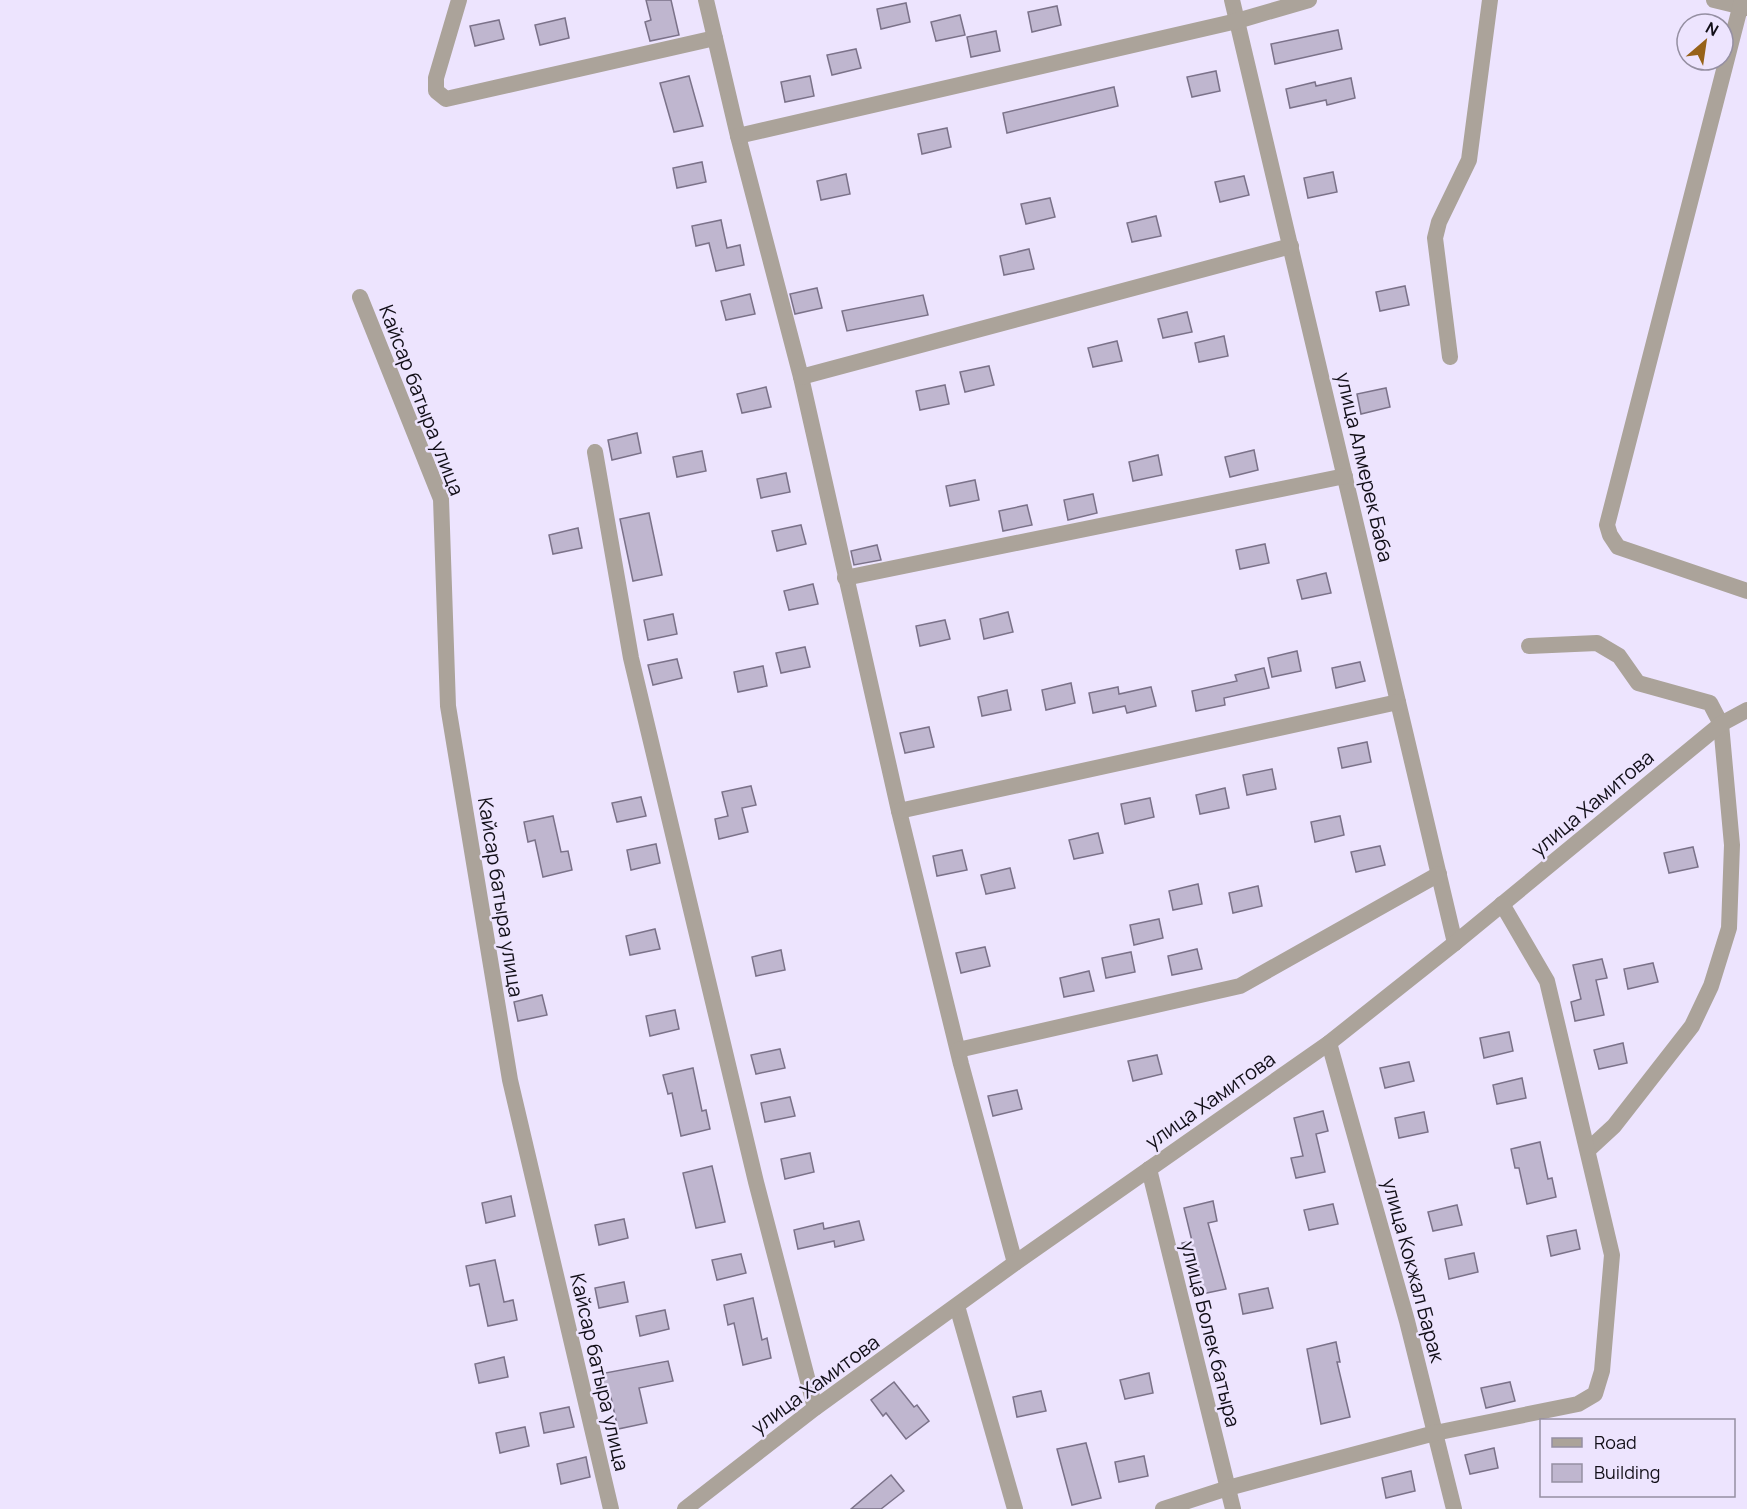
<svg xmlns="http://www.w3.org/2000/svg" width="1747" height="1509" viewBox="0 0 1747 1509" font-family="Manrope,sans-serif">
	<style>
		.building { fill: #bfb6cf; stroke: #7b7289; stroke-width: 1.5 }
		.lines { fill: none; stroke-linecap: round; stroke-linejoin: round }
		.minor { stroke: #aba39a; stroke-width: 16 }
		.labels { text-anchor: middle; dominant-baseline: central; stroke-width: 5; stroke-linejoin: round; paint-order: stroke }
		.street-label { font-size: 20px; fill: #120f18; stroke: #ede4fe }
	</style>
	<rect width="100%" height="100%" fill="#ede4fe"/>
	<g class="building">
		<path d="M646 0H671L679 35 650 41 645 22 651 20Z"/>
		<path d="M906 3 910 22 881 29 877 9Z"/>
		<path d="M1057 6 1061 25 1032 32 1028 12Z"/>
		<path d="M960 15 965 35 936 41 931 22Z"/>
		<path d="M565 18 569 38 540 45 535 25Z"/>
		<path d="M499 20 504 39 475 46 470 26Z"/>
		<path d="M1338 30 1342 49 1275 64 1271 44Z"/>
		<path d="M996 31 1000 51 971 57 967 37Z"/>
		<path d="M856 49 861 68 832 75 827 55Z"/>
		<path d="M1216 71 1220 91 1192 97 1187 77Z"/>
		<path d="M689 76 703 126 674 132 660 83Z"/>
		<path d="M810 76 814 96 785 102 781 82Z"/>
		<path d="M1351 78 1355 98 1327 105 1326 100 1290 108 1286 89 1315 82 1316 86Z"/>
		<path d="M1114 87 1118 106 1007 133 1003 113Z"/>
		<path d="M947 128 951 147 922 154 918 134Z"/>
		<path d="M702 162 706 182 677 188 673 168Z"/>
		<path d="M1333 172 1337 192 1308 198 1304 178Z"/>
		<path d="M846 174 850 194 821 200 817 181Z"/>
		<path d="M1244 176 1249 195 1220 202 1215 182Z"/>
		<path d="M1050 198 1055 217 1026 224 1021 204Z"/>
		<path d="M1156 216 1161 236 1132 242 1127 223Z"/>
		<path d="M721 220 727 248 740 245 744 265 716 271 709 243 696 246 692 226Z"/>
		<path d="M1029 249 1034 269 1004 275 1000 256Z"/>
		<path d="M1405 286 1409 305 1380 311 1376 292Z"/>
		<path d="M817 288 822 308 795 314 790 294Z"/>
		<path d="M750 294 755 314 726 320 721 301Z"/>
		<path d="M923 295 928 315 847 331 842 311Z"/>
		<path d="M1187 312 1192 332 1163 338 1158 319Z"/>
		<path d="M1224 336 1228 356 1199 362 1195 343Z"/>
		<path d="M1117 341 1122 361 1093 367 1088 348Z"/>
		<path d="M989 366 994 385 965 392 960 372Z"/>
		<path d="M945 385 949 404 920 410 916 391Z"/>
		<path d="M766 387 771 407 742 413 737 394Z"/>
		<path d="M1386 388 1390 407 1361 414 1357 394Z"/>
		<path d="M637 433 641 453 612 460 608 440Z"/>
		<path d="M1254 450 1258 470 1230 477 1225 457Z"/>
		<path d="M702 451 706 471 677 477 673 457Z"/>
		<path d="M1158 455 1162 475 1133 481 1129 462Z"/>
		<path d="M786 473 790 492 761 498 757 479Z"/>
		<path d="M975 480 979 500 950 506 946 486Z"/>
		<path d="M1093 494 1097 513 1068 520 1064 500Z"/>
		<path d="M1027 505 1032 525 1003 531 999 511Z"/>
		<path d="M649 513 662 575 633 581 620 519Z"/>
		<path d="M801 525 806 544 777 551 772 531Z"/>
		<path d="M578 528 582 548 553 554 549 535Z"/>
		<path d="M1265 544 1269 563 1240 569 1236 550Z"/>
		<path d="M877 545 881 560 854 565 851 551Z"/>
		<path d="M1326 573 1331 593 1302 599 1297 580Z"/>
		<path d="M813 584 818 604 789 610 784 591Z"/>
		<path d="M1008 612 1013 632 984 639 980 619Z"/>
		<path d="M673 614 677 634 648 640 644 620Z"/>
		<path d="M945 620 950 639 920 646 916 626Z"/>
		<path d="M805 647 810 667 781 673 776 653Z"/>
		<path d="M1297 651 1301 671 1272 677 1268 658Z"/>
		<path d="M677 659 682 678 653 685 648 665Z"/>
		<path d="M1360 662 1365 681 1336 688 1332 668Z"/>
		<path d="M763 666 767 686 738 692 734 672Z"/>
		<path d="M1264 668 1269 688 1224 698 1225 705 1196 711 1192 691 1237 681 1235 675Z"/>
		<path d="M1071 683 1075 703 1046 710 1042 690Z"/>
		<path d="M1118 687 1119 694 1151 687 1156 706 1127 713 1125 706 1093 713 1089 693Z"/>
		<path d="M1007 690 1011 710 982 716 978 697Z"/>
		<path d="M929 727 934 747 905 753 900 733Z"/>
		<path d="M1367 742 1371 762 1342 768 1338 748Z"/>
		<path d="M1272 769 1276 789 1247 795 1243 775Z"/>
		<path d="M751 786 756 805 742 808 748 832 719 839 715 819 728 816 722 792Z"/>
		<path d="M1225 788 1229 808 1200 814 1196 795Z"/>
		<path d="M641 797 646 816 617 822 612 803Z"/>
		<path d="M1150 798 1154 817 1125 824 1121 804Z"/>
		<path d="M553 816 561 852 568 851 572 870 543 877 535 840 528 842 524 822Z"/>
		<path d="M1340 816 1344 835 1315 842 1311 822Z"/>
		<path d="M1098 833 1103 853 1074 859 1069 840Z"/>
		<path d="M656 844 660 863 631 870 627 850Z"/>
		<path d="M1380 846 1385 865 1356 872 1351 852Z"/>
		<path d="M1693 847 1698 867 1669 873 1664 853Z"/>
		<path d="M962 850 967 870 937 876 933 856Z"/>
		<path d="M1010 868 1015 888 986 894 981 875Z"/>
		<path d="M1198 884 1202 904 1173 910 1169 891Z"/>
		<path d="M1258 886 1262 906 1233 913 1229 893Z"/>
		<path d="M1159 919 1163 938 1134 945 1130 925Z"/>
		<path d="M655 929 660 949 630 955 626 936Z"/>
		<path d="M985 947 990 966 961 973 956 953Z"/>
		<path d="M1197 949 1202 969 1172 975 1168 956Z"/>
		<path d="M781 950 785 970 756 976 752 957Z"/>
		<path d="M1131 952 1135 972 1106 978 1102 958Z"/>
		<path d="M1602 959 1607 978 1596 980 1604 1015 1575 1021 1571 1002 1581 999 1573 965Z"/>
		<path d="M1653 963 1658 982 1628 989 1624 969Z"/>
		<path d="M1089 971 1094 991 1064 997 1060 978Z"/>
		<path d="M542 995 547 1015 518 1021 514 1002Z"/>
		<path d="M675 1010 679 1029 650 1036 646 1016Z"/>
		<path d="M1509 1032 1513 1051 1484 1058 1480 1038Z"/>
		<path d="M1623 1043 1627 1063 1599 1069 1594 1050Z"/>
		<path d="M780 1049 785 1068 756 1074 751 1055Z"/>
		<path d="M1157 1055 1162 1074 1133 1081 1128 1061Z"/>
		<path d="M1409 1062 1414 1081 1385 1088 1380 1068Z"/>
		<path d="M693 1068 702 1111 706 1110 710 1129 681 1136 672 1093 668 1094 663 1075Z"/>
		<path d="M1522 1078 1526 1098 1497 1104 1493 1085Z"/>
		<path d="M1017 1090 1022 1109 993 1116 988 1096Z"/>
		<path d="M790 1097 795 1116 765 1122 761 1103Z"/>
		<path d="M1323 1111 1328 1131 1316 1134 1325 1172 1296 1178 1291 1158 1303 1156 1294 1118Z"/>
		<path d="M1424 1112 1428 1132 1399 1138 1395 1118Z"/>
		<path d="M1540 1142 1548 1179 1552 1178 1556 1197 1527 1204 1519 1168H1515L1511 1149Z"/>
		<path d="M810 1153 814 1172 785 1179 781 1159Z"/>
		<path d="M712 1166 725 1222 696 1228 683 1173Z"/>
		<path d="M511 1196 515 1216 486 1223 482 1203Z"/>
		<path d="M1213 1201 1217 1221 1208 1223 1226 1289 1197 1295 1182 1243 1192 1241 1184 1208Z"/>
		<path d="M1333 1204 1338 1224 1309 1230 1304 1210Z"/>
		<path d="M1457 1205 1462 1225 1433 1231 1428 1212Z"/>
		<path d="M624 1219 628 1238 599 1245 595 1225Z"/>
		<path d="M859 1221 864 1240 835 1247 834 1241 798 1249 794 1230 823 1223 824 1229Z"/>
		<path d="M1576 1230 1580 1249 1551 1256 1547 1236Z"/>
		<path d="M1474 1253 1478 1272 1449 1279 1445 1259Z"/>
		<path d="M741 1254 746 1273 717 1280 712 1260Z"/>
		<path d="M495 1260 504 1302 513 1300 517 1320 488 1326 479 1284 470 1286 466 1266Z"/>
		<path d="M624 1282 628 1302 599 1308 595 1288Z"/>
		<path d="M1268 1288 1273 1308 1243 1314 1239 1294Z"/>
		<path d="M753 1298 762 1340 767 1338 771 1358 743 1365 734 1323 728 1325 724 1305Z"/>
		<path d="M665 1310 669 1329 640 1336 636 1316Z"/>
		<path d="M1336 1342 1340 1362H1337L1350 1417 1321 1424 1307 1349Z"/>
		<path d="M504 1357 508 1377 479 1383 475 1364Z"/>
		<path d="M668 1361 673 1381 639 1388 647 1423 618 1429 610 1393 605 1394 600 1374Z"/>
		<path d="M1149 1373 1153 1393 1125 1399 1120 1380Z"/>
		<path d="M894 1382 914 1407 917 1405 929 1421 906 1439 886 1413 883 1416 871 1400Z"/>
		<path d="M1510 1382 1515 1401 1486 1408 1481 1388Z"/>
		<path d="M1041 1391 1046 1411 1017 1417 1013 1397Z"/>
		<path d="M569 1407 574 1427 544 1433 540 1413Z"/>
		<path d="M525 1427 529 1446 500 1453 496 1433Z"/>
		<path d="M1086 1443 1101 1498 1072 1505 1057 1449Z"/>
		<path d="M1494 1448 1498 1468 1470 1474 1465 1455Z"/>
		<path d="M1144 1456 1148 1476 1119 1482 1115 1462Z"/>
		<path d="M586 1457 590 1477 561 1484 557 1464Z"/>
		<path d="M1411 1471 1415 1491 1386 1498 1382 1478Z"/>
		<path d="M891 1475 904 1491 881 1509H851Z"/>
	</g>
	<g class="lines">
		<g class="minor">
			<path d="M459 0 436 78V91L446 99 715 38"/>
			<path d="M706 0 738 136 801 377 899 811 961 1064 1015 1263"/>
			<path d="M1232 0 1455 943"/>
			<path d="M1714 0 1747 8"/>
			<path d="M1742 0 1607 525 1610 535 1618 547 1747 591"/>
			<path d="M738 136 1237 21 1309 0"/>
			<path d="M360 297 441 499 448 706 510 1080 611 1509"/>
			<path d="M1450 357 1435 238 1439 222 1469 160 1490 0"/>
			<path d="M801 377 1291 246"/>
			<path d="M595 452 631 658 756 1182 815 1408"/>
			<path d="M845 578 1345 476"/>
			<path d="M1529 646 1597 643 1619 656 1638 683 1710 703 1721 724 1732 845 1729 928 1711 986 1692 1026 1614 1126 1588 1150"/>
			<path d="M899 811 1398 702"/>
			<path d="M1329 1043 1407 1321 1454 1509"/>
			<path d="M958 1050 1240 986 1439 874"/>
			<path d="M1149 1169 1233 1509"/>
			<path d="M957 1306 1015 1509"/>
			<path d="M685 1509 815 1408 1015 1263 1329 1043 1455 943 1721 724 1747 710"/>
			<path d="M1163 1509 1228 1488 1435 1433 1578 1404 1595 1394 1602 1371 1612 1255 1547 981 1502 904"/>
		</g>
	</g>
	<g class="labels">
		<g class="street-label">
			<text transform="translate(422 400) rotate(69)">Кайсар батыра улица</text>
			<text transform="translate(1365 467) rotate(77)">улица Алмерек Баба</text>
			<text transform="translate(1592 803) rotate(-40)">улица Хамитова</text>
			<text transform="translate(501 897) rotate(81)">Кайсар батыра улица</text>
			<text transform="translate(1210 1100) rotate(-35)">улица Хамитова</text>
			<text transform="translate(1414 1270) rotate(75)">улица Кокжал Барак</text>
			<text transform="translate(1211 1334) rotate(76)">улица Болек батыра</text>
			<text transform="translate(600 1372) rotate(77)">Кайсар батыра улица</text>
			<text transform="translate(815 1384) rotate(-36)">улица Хамитова</text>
		</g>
	</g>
	<rect x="1540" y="1419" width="195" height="78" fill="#ede4fe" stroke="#958fa2" stroke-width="1.5"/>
	<rect x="1552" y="1438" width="30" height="9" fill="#aba39a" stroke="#958fa2" stroke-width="1.5"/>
	<text x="1594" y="1449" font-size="18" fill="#120f18">Road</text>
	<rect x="1552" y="1464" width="30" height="18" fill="#bfb6cf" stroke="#958fa2" stroke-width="1.5"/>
	<text x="1594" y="1479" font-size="18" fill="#120f18">Building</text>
	<g transform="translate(1705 42) rotate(29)"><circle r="28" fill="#ede4fe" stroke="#958fa2" stroke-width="1.5"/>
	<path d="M0-4.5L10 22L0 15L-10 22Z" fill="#976219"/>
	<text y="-9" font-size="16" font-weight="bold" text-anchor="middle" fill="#120f18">N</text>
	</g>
</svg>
